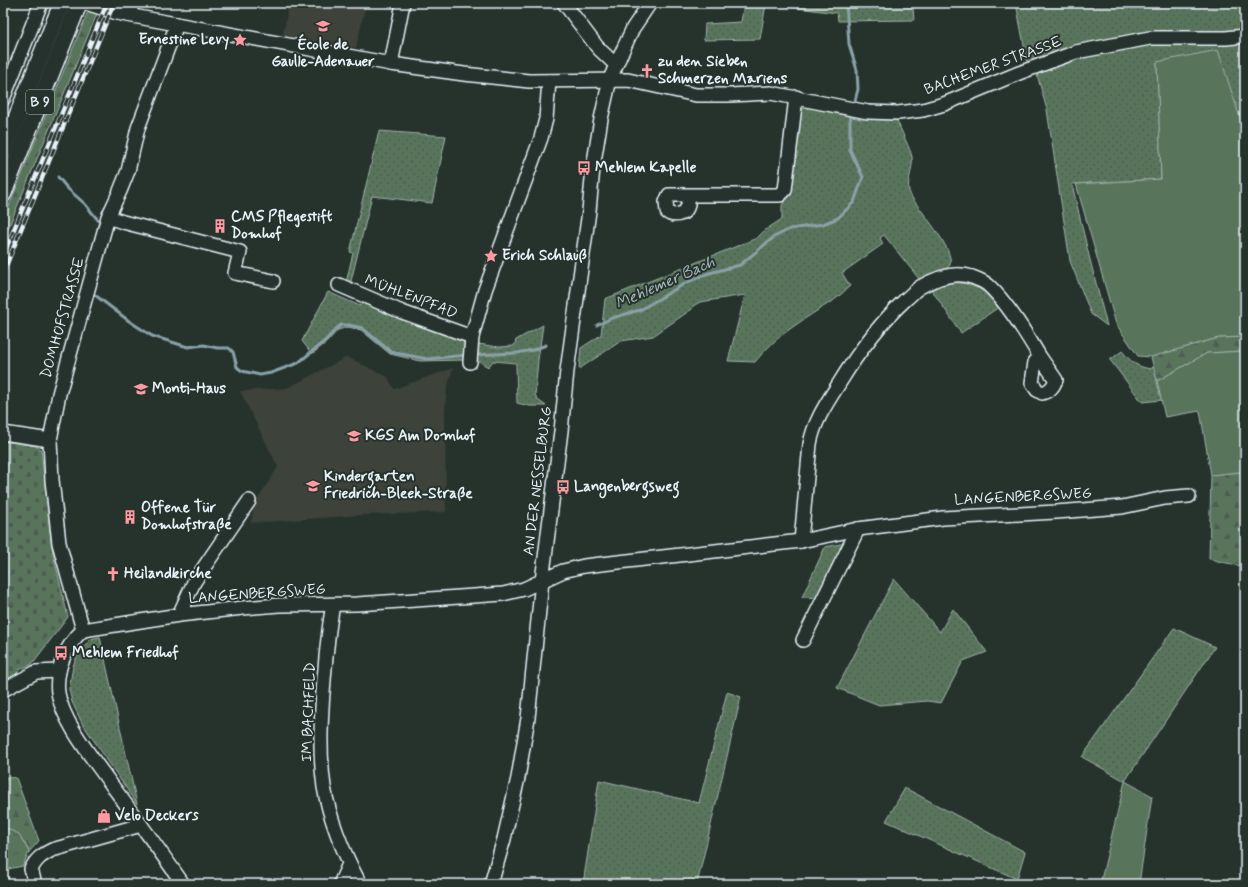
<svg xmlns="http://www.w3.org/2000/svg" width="1248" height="887" viewBox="0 0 1248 887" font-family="Mynerve,sans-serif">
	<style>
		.built { fill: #3c423a }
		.grass { fill: url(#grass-dots); stroke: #a0b2aa }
		.forest { fill: url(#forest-firs); stroke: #a0b2aa }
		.cemetery { fill: url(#cemetery-stones); stroke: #a0b2aa }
		.park { fill: url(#park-tufts); stroke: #a0b2aa }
		.garden { fill: #59745b; stroke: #a0b2aa }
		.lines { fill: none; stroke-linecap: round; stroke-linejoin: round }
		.stream { stroke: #8aa2a8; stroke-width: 3 }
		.minor-casing { stroke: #e8f1f8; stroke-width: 16 }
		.major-casing { stroke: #e8f1f8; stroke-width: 19 }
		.minor { stroke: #26332d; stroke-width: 13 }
		.major { stroke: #26332d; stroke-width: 16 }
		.rail-casing { stroke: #e8f1f8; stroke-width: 4.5 }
		.rail { stroke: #26332d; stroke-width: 3; stroke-dasharray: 9; stroke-linecap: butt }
		.labels { text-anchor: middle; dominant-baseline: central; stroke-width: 4; stroke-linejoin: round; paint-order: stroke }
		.shield { fill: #26332d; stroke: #aeb8bb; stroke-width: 1 }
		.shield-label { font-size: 14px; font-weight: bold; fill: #e8f1f8 }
		.poi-label { font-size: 15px; font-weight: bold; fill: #e8f1f8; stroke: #26332d; text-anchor: start }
		.street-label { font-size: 15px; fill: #e8f1f8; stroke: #26332d }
		.water-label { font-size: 16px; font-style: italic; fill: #aabdc2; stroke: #26332d }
	</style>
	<defs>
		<pattern id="grass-dots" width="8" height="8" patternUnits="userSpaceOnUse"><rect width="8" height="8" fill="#59745b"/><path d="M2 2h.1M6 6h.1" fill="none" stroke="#4f5c52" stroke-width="1.8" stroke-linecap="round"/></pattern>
		<pattern id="forest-firs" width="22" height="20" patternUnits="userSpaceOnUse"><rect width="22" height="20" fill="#59745b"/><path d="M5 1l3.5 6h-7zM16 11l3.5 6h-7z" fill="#4f5c52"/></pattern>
		<pattern id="cemetery-stones" width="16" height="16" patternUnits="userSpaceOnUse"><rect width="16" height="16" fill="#59745b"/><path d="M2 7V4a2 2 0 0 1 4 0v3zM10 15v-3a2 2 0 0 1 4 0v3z" fill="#4f5c52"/></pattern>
		<pattern id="park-tufts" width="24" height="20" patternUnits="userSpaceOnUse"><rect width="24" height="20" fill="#59745b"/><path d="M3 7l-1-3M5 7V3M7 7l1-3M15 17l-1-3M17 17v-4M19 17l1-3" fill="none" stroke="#4f5c52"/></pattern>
	</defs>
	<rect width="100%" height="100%" fill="#26332d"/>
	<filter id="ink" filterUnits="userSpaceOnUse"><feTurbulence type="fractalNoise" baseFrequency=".025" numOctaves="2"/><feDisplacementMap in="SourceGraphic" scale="8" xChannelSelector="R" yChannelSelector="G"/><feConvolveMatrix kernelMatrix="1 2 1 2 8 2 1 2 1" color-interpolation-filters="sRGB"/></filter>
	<g filter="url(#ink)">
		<g class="built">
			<path d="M289 3H366L356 48 283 35Z"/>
			<path d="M347 357 388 377 394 389 453 368 447 388 445 412 446 512 361 515 251 523 254 505 278 467 240 391 287 388Z"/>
		</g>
		<g class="grass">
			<path d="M744 3H918L913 7 914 20 838 21 837 13 766 4 760 39 704 40 705 24 741 22Z"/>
			<path d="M1016 3H1245V34H1150L1028 67Z"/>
			<path d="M1245 39V133L1238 112 1157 62 1161 179 1072 184 1089 256 1107 326 1091 314 1070 261 1047 110 1036 71 1077 55 1150 40Z"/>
			<path d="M808 107 861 119 897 120C900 129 911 150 912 157 914 171 904 184 911 196 920 211 955 249 950 265 948 269 926 277 920 280L884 235 880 238 883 244 842 273 850 286C845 290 840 296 834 300 806 318 776 335 755 362L728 361 745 295 700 302 693 306 692 309 653 336 621 341 579 369 581 348 601 335 605 299 757 238 765 230 782 219V205L790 193 801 110Z"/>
			<path d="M379 131 446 136 432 203 372 196 350 285 346 283 353 253 350 252Z"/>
			<path d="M953 282C975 284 986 290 999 307L961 333 931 289 941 284Z"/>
			<path d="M328 292 360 306 365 300 467 337 478 344 499 347 514 346 516 340 543 325 538 360 535 395 538 400 546 406H530L517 403 516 363 493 361 488 367 474 358 465 360 420 361 390 354 361 330 348 327 338 330 327 342 312 354 302 341Z"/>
			<path d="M1122 351C1132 363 1136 366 1150 369L1154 367 1162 400 1142 402 1110 360Z"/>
			<path d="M846 543 818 598 802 597 825 547Z"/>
			<path d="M894 579 940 632 953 609 987 652 963 661 941 703 927 701 879 705 837 688Z"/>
			<path d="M1174 628 1215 647 1125 781 1082 757Z"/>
			<path d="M99 637H100L137 804 82 723 72 702 69 689 73 666 79 651 91 639Z"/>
			<path d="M727 692 741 697 697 884H583L599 780 699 803Z"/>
			<path d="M905 788 1025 852 1017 879 886 821Z"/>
		</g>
		<g class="forest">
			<path d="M88 11 97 14 3 241V221Z"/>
			<path d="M1245 337V351L1207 353 1157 381 1151 357 1218 338Z"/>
			<path d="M1239 472 1245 473V567L1209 559 1211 475Z"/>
			<path d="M3 775 4 777 16 778 39 841 29 852 24 842 5 827 3 828Z"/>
			<path d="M3 870 13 884H3Z"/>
		</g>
		<path class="cemetery" d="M3 441 36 446 41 449 52 549 68 617 32 664 19 670 15 676 3 683Z"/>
		<path class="park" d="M4 827 19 834 29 852 23 866 3 870V828Z"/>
		<g class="garden">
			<path d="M1218 50 1245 133V337L1218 338 1151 357 1138 356 1116 324 1076 184 1161 179 1157 62Z"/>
			<path d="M1245 351V473L1239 472 1211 475 1200 411 1165 417 1157 381 1207 353Z"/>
			<path d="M1125 781 1152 796 1139 884H1100Z"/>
		</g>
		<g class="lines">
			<g class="stream">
				<path d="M846 3 849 44 857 70 858 89 854 105"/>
				<path d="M58 177 67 188 85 204 98 220"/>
				<path d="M95 295 129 321 152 336 188 347 204 345 217 348H229L233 352 237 367 242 371 260 375 271 373 298 363 326 340 335 330 341 325H349L362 328 391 352 427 359 467 355"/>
				<path d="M597 325 612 318 640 310 684 284 706 274 740 265 774 237 790 229 823 224 838 218 854 202 863 177 850 150V121L852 113"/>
				<path d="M475 355 517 353 533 350 546 345"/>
			</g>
			<defs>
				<g id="minor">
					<path d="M86 3 117 13 133 16 391 64 464 74 529 81 628 80 696 95H730L771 93 868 112 898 113 923 110 944 104 1019 73 1076 52 1150 38H1226L1245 36"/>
					<path d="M564 3 598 48 616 65"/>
					<path d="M128 15 133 3"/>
					<path d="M391 64 403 3"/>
					<path d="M3 99 41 3"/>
					<path d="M688 195C688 199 689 204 687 208 684 215 673 217 667 212L666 202 669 195H780L785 190 796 97"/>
					<path d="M108 217 123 222 240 252 235 273 273 281"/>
					<path d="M339 285 402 312 472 337"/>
					<path d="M470 362 472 337 485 290 541 138 546 119 549 81"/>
					<path d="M3 433 50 440"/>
					<path d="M801 541 810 444C814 421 828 401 840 382 859 351 880 323 906 299 911 295 915 290 920 287 936 278 955 271 972 277 977 279 985 282 988 285 1007 302 1027 335 1040 357L1035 362 1032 383 1037 390 1042 393C1050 391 1053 387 1056 380L1040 357"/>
					<path d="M333 605C328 630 326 655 324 680 321 716 319 752 324 787 330 821 344 854 360 884"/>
					<path d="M179 615 194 582 249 501"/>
					<path d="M83 630 179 615 243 608 279 605 357 604 503 594 524 589 563 571 584 566 801 541 858 529 943 518 1056 512 1122 507 1165 498 1189 496"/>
					<path d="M83 630 59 543 52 480 50 440 59 394 108 217 120 191 128 171 138 128 177 24"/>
					<path d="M83 630C66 645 55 670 58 693 63 722 91 756 108 780 133 814 159 849 183 884"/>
					<path d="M803 640 858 529"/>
					<path d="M3 690 36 672 59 671"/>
					<path d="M35 884 31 869C37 858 42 855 52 850L141 825"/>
					<path d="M340 884 349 864"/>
					<path d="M491 884 504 839 518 778 528 718 542 581 561 431 567 371 589 211 593 168 601 119 610 79 616 65 633 28 650 3"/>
				</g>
				<g id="major">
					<path d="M3 152 62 3"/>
					<path d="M3 194 79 3"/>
				</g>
			</defs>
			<use href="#minor" class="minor-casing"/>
			<use href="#major" class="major-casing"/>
			<use href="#minor" class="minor"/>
			<use href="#major" class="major"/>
			<defs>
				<g id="rail">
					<path d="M3 256 107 3"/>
					<path d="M3 273 114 3"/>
				</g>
			</defs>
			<use href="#rail" class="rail-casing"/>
			<use href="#rail" class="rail"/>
		</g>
	</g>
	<defs>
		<symbol id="school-bare" viewBox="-9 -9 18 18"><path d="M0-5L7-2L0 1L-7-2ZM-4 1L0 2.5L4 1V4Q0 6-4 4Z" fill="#ff9aa2" stroke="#26332d" stroke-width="2.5" paint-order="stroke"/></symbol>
		<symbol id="sight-bare" viewBox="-9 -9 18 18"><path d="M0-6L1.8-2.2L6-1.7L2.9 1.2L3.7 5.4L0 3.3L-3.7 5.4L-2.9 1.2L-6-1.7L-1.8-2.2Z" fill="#ff9aa2" stroke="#26332d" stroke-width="2.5" paint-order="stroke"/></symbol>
		<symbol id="church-bare" viewBox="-9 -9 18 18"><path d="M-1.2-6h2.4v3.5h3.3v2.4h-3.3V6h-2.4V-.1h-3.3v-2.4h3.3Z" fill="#ff9aa2" stroke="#26332d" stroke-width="2.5" paint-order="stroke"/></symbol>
		<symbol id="bus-bare" viewBox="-9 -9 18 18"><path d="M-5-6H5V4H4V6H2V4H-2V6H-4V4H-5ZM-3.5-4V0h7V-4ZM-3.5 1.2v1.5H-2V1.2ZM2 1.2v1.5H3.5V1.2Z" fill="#ff9aa2" stroke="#26332d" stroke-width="2.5" paint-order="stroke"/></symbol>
		<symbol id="building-bare" viewBox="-9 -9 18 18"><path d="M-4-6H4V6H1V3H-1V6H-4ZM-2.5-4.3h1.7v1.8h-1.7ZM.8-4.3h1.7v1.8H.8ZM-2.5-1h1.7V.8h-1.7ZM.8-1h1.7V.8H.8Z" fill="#ff9aa2" stroke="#26332d" stroke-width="2.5" paint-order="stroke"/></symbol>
		<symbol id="shop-bare" viewBox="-9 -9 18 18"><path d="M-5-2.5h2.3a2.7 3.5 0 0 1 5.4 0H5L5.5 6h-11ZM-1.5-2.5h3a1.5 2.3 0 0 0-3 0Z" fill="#ff9aa2" stroke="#26332d" stroke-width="2.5" paint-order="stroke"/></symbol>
	</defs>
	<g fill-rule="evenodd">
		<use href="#school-bare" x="313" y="16" width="20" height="20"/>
		<use href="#sight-bare" x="230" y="30" width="20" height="20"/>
		<use href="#church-bare" x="637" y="61" width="20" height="20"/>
		<use href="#bus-bare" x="574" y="158" width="20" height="20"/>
		<use href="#building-bare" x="210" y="216" width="20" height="20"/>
		<use href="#sight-bare" x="481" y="246" width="20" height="20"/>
		<use href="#school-bare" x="131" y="379" width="20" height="20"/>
		<use href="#school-bare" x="344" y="426" width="20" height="20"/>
		<use href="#school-bare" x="303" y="476" width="20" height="20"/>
		<use href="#bus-bare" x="553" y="477" width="20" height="20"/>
		<use href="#building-bare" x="120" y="507" width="20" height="20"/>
		<use href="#church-bare" x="103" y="564" width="20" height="20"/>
		<use href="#bus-bare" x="51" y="643" width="20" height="20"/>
		<use href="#shop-bare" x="94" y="806" width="20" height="20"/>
	</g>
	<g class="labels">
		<rect class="shield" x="26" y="90" width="28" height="24" rx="3"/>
		<g class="shield-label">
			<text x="40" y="102">B 9</text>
		</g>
		<g class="poi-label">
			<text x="229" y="40" text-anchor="end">Ernestine Levy</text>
			<text x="323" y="45" text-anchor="middle">École de<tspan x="323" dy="17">Gaulle-Adenauer</tspan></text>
			<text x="658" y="62">zu den Sieben<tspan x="658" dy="17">Schmerzen Mariens</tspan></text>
			<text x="595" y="168">Mehlem Kapelle</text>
			<text x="231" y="217">CMS Pflegestift<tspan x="231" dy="17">Domhof</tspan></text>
			<text x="502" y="256">Erich Schlauß</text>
			<text x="152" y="389">Monti-Haus</text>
			<text x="365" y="436">KGS Am Domhof</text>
			<text x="324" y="477">Kindergarten<tspan x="324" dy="17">Friedrich-Bleek-Straße</tspan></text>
			<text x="574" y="487">Langenbergsweg</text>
			<text x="141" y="508">Offene Tür<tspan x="141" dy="17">Domhofstraße</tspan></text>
			<text x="124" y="574">Heilandkirche</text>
			<text x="72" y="653">Mehlem Friedhof</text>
			<text x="115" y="816">Velo Deckers</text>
		</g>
		<g class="street-label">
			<text transform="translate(993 66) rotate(-20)">BACHEMER STRASSE</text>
			<text transform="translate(411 297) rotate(21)">MÜHLENPFAD</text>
			<text transform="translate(63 318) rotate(-74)">DOMHOFSTRASSE</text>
			<text transform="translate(538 481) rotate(-83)">AN DER NESSELBURG</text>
			<text transform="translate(1023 497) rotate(-3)">LANGENBERGSWEG</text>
			<text transform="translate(257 594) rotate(-4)">LANGENBERGSWEG</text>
			<text transform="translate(309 712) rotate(-88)">IM BACHFELD</text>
		</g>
		<g class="water-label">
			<text transform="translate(665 283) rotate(-24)">Mehlemer Bach</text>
		</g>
	</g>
	<rect width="1248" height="887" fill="none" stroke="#26332d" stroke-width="16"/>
	<rect x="8" y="8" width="1232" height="871" fill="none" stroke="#e8f1f8" stroke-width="1.5" filter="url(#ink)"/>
</svg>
